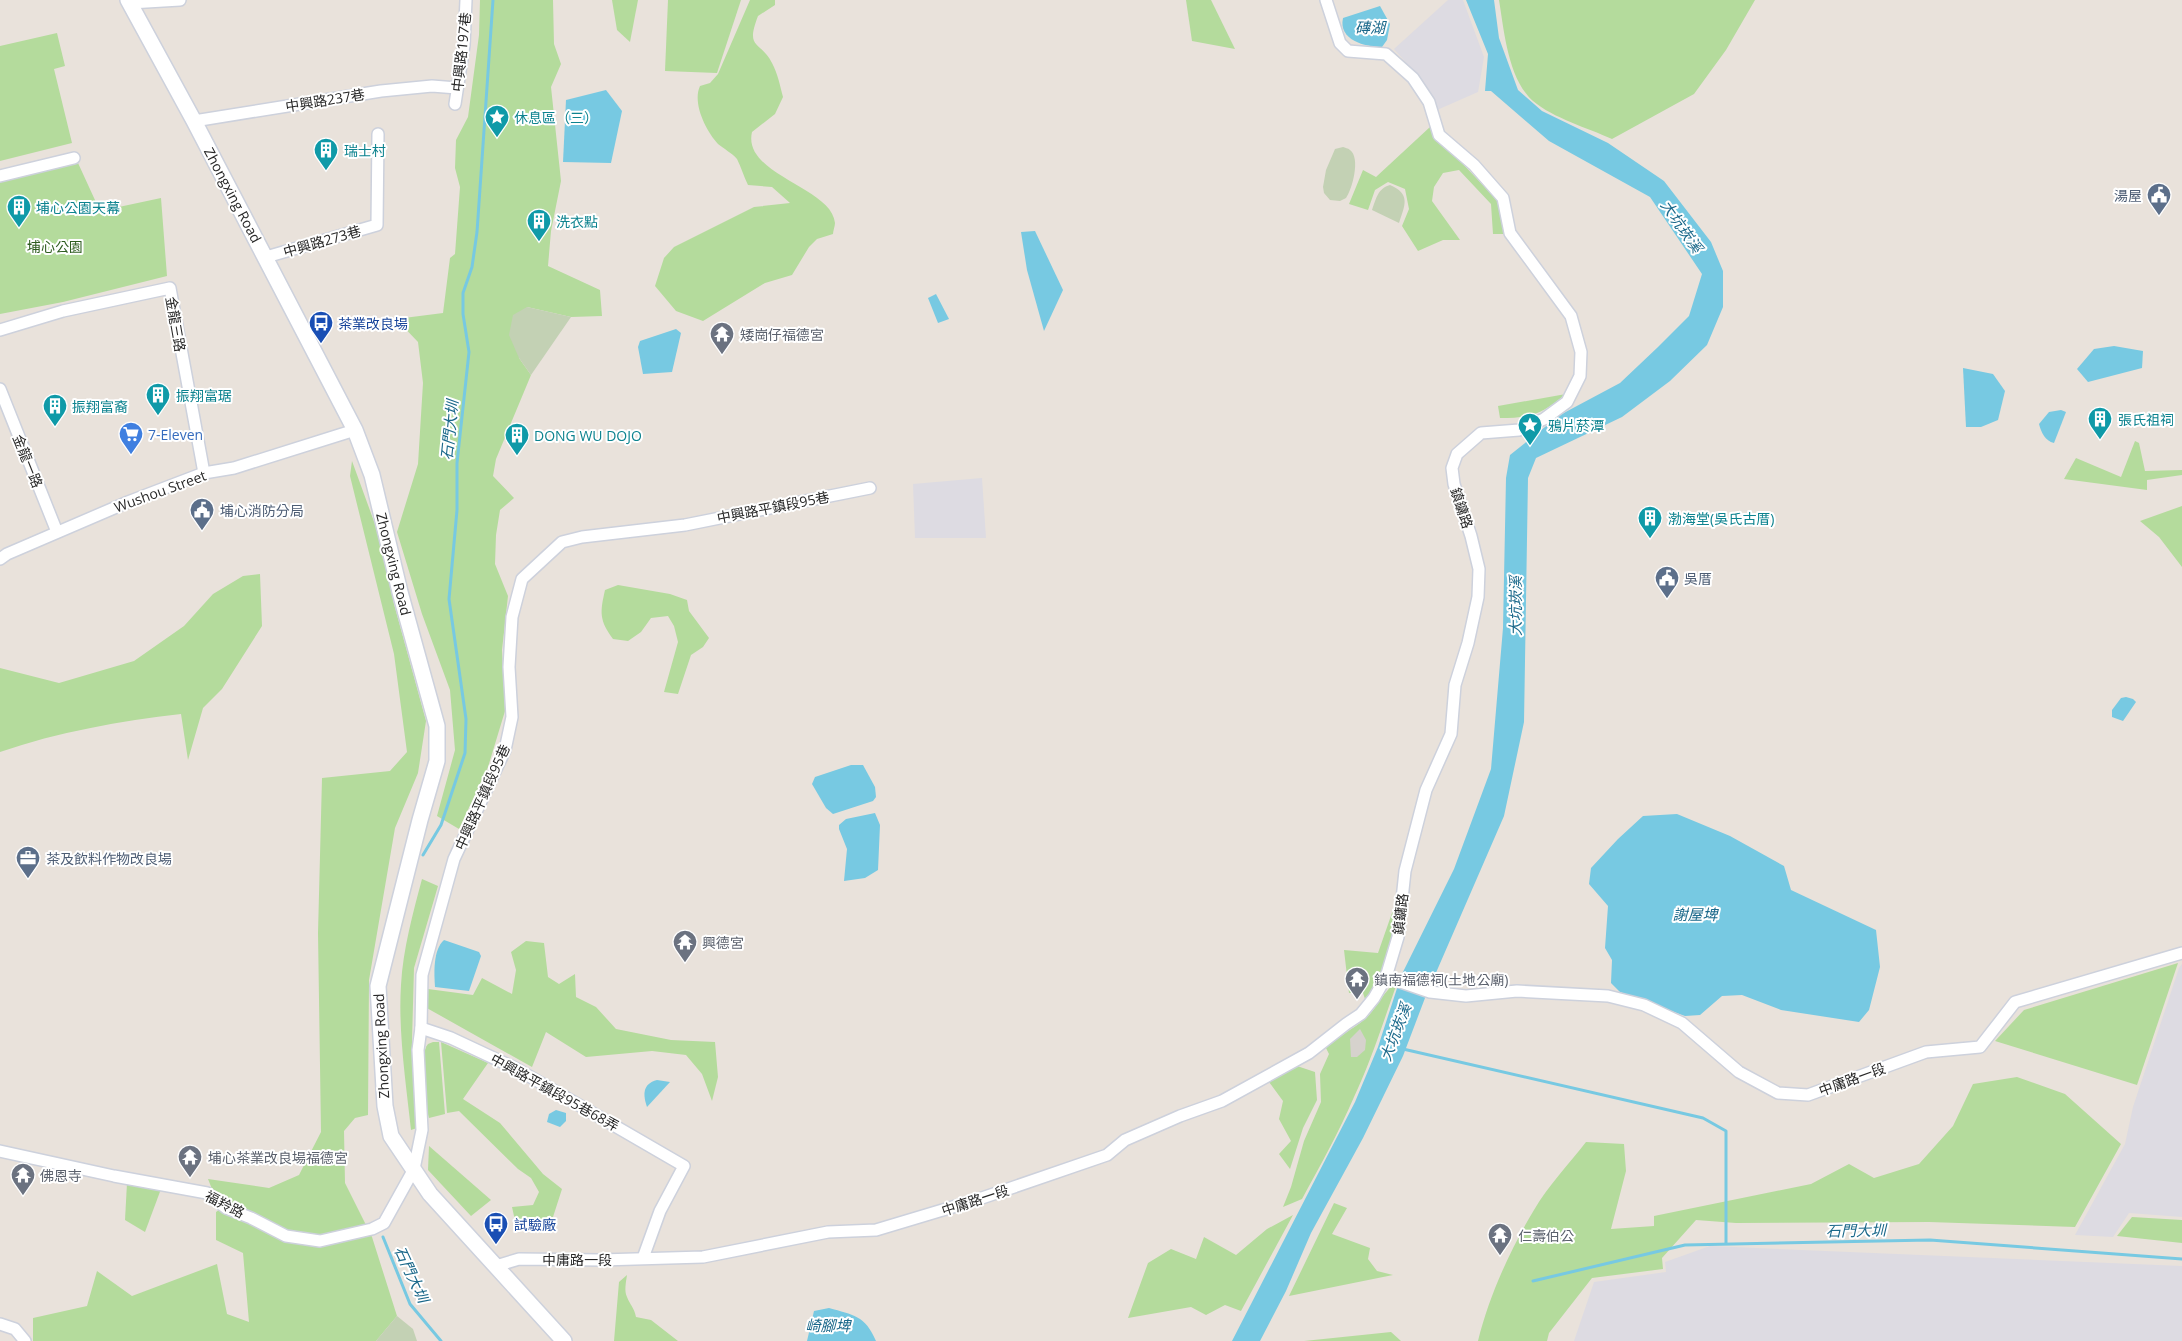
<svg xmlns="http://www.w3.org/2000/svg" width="2182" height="1341" viewBox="0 0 2182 1341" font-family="'Open Sans','Noto Sans TC',sans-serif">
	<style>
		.industrial { fill: #dddbe2 }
		.green { fill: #b4db9c }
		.cemetery { fill: #c3d1b4 }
		.plaza { fill: #d6d2cd }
		.water { fill: #77c9e2 }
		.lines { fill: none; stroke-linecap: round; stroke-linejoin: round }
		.stream { stroke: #77c9e2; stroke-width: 3 }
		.street-casing { stroke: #cdd1dc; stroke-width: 14 }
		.secondary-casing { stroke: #cdd1dc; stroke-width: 18 }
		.street { stroke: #fff; stroke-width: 11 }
		.secondary { stroke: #fff; stroke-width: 15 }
		.labels { text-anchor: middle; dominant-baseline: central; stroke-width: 4; stroke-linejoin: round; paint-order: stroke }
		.street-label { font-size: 14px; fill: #282828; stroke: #fff }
		.culture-label { font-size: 14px; fill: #0d838f; stroke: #fff; text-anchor: start }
		.service-label { font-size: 14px; fill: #4e5e75; stroke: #fff; text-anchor: start }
		.park-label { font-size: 14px; fill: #2f5d20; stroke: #fff }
		.transit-label { font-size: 14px; fill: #164399; stroke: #fff; text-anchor: start }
		.worship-label { font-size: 14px; fill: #5b616d; stroke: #fff; text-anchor: start }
		.shop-label { font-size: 14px; fill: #366cbe; stroke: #fff; text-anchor: start }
		.water-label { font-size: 15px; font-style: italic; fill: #1a688a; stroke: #fff }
	</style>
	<rect width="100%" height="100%" fill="#e9e2db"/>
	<g class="industrial">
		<path d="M1448 0H1463L1484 57 1478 92 1437 110 1418 76 1394 49Z"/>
		<path d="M982 478 986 538H915L913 484Z"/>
		<path d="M2182 964V1217L2129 1213 2113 1237 2075 1235 2125 1144 2133 1107 2179 968Z"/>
		<path d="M1710 1246 2182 1266V1341H1574L1594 1282 1666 1272 1665 1262Z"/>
	</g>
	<g class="green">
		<path d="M480 0H553L554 44 561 64 551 87 561 181 551 231 548 266 600 290 602 316 571 317 527 307 519 358 531 375 496 459 493 476 514 498 500 510 496 535 495 564 508 596 502 650 505 711 488 767 459 829 437 816 455 750 450 690 422 614 397 532 418 464 423 383 418 342 396 319 443 313 450 258 455 254 460 187 455 168 456 140 468 117 479 35Z"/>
		<path d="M612 0H638L630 42 617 30Z"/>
		<path d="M668 0H741L717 73 665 71Z"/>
		<path d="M750 0H775V5L758 16C745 50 760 40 772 63 778 74 780 86 783 97L775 114 752 132C742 175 832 187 835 223 835 226 833 231 833 234L817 239 809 247 792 275 765 283 703 321 676 311 655 286 664 258 674 247 754 207 790 203 772 187 748 185C744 177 741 167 737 159 732 153 724 149 718 144 706 131 692 103 700 86L710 83 718 74Z"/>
		<path d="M1186 0H1211L1235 49 1192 41Z"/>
		<path d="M1499 0H1755L1726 50 1694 94 1612 139C1588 128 1553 118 1533 101 1508 79 1504 30 1499 0Z"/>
		<path d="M57 33 65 66 54 69 72 143 0 161V46Z"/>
		<path d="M1430 127 1435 140 1461 162 1498 201 1506 234H1493L1491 204 1459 170 1443 173 1434 187 1432 201 1460 240H1443L1418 251 1402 226 1409 209 1405 189 1388 182 1375 190 1368 210 1349 204 1363 170 1376 177Z"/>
		<path d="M78 163 100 211 161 198 167 276 63 302 0 314V180Z"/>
		<path d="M1566 394C1542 414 1532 418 1500 418L1498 406Z"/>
		<path d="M2135 441 2139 443 2145 471 2182 470V475L2147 480V490L2064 479 2076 458 2121 477Z"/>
		<path d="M352 461 384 549 394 604 426 721 418 773 395 828 369 980 368 1115 355 1118 344 1131 345 1183 372 1237 397 1316 376 1341H33V1318L87 1306 97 1271 132 1296 217 1264 227 1314 249 1322 243 1253 216 1240V1212L229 1203 212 1189 208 1179 269 1188 299 1175 321 1132 318 933 322 778 390 771 407 752 394 654 350 476Z"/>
		<path d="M2182 506V567L2159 537 2140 521Z"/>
		<path d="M260 574 262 626 222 689 203 708 188 760 181 714C120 721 58 732 0 752V668L59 683 134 661 184 626 213 594 243 576Z"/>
		<path d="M618 585 670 594 687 600 689 611 709 638 703 647 691 655 678 694 664 692 678 642 674 626 668 616 651 618 641 632 628 641 613 639C599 620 600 612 605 590Z"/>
		<path d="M422 879 438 886 414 968 412 1041 417 1128 411 1130C406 1084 398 1031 401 985 403 949 413 913 422 879Z"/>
		<path d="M1400 890 1395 936 1379 976 1366 1002 1363 993H1349L1344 950 1378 953Z"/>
		<path d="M526 941 544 943 548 977 559 984 575 974 576 997 596 1007 616 1029 671 1040 715 1042 718 1077 712 1101 702 1074 686 1055 652 1051 586 1057 546 1032 532 1067 425 1007 428 989 473 995 482 978 512 994 516 970 511 952Z"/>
		<path d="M2178 963 2137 1085 1995 1041 2024 1010Z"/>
		<path d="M1393 985 1396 986C1383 1023 1371 1061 1354 1097 1339 1132 1320 1166 1302 1199L1283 1207 1291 1187 1304 1141 1321 1102 1320 1074 1329 1054 1326 1048C1338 1036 1352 1030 1365 1019 1376 1010 1381 995 1393 985Z"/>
		<path d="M433 1042H439L445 1114 429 1118C425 1105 419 1053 428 1044Z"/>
		<path d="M441 1042 488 1063 463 1099 500 1123 543 1174 562 1189 553 1217 516 1225 512 1207 533 1205 539 1192 531 1178 518 1169 459 1111 447 1113Z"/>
		<path d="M1297 1066 1315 1072 1317 1100 1303 1128 1290 1169 1279 1154 1291 1141 1279 1119 1283 1101 1269 1082Z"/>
		<path d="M2017 1077 2065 1094 2121 1144 2075 1227 1929 1222 1736 1223 1696 1220 1662 1258 1663 1269 1592 1278 1549 1333 1547 1341H1478C1489 1296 1510 1250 1534 1210 1548 1186 1569 1164 1586 1142L1624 1144 1626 1171 1611 1229 1654 1226V1216L1811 1184 1849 1164 1874 1178 1919 1164 1953 1126 1973 1084Z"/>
		<path d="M429 1146 491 1200 471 1216 428 1170Z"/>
		<path d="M127 1183 161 1189 145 1232 125 1220Z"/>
		<path d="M1334 1203 1347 1208 1332 1234 1370 1248 1368 1259 1377 1271 1393 1275 1289 1296Z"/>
		<path d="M1293 1215 1241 1311 1225 1305 1206 1315 1191 1307 1128 1318 1148 1263 1171 1249 1196 1259 1204 1237 1236 1255 1267 1229Z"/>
		<path d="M2132 1217 2182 1220V1243L2117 1236Z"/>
		<path d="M627 1275C626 1282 624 1291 627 1297 630 1305 634 1307 636 1317L651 1320 678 1341H614L619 1282Z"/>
		<path d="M1391 1332 1401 1341H1304Z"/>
	</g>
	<g class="cemetery">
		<path d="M1343 147C1345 148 1348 148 1350 150 1361 158 1352 190 1346 198L1340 201 1330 200 1324 193 1323 187 1326 170 1335 149Z"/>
		<path d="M1390 185C1411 194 1405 205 1399 223L1372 210C1376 199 1378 188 1390 185Z"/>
		<path d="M527 307 571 317 531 375 519 358 509 335 513 315Z"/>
		<path d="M397 1316 413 1329 417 1341H376Z"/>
	</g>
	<path class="plaza" d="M1360 1029 1366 1040 1365 1050 1357 1057H1351L1350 1039Z"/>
	<g class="water">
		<path d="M1466 0H1494L1499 38 1518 90 1542 111 1608 143 1664 181 1711 242 1723 271V307L1707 345 1670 381 1622 417 1536 458 1528 478 1524 722 1504 816 1425 998 1403 1056 1363 1138 1311 1233 1286 1291 1260 1341H1232L1355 1102 1378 1047 1401 976 1454 869 1491 769 1503 628 1506 478 1510 455 1560 415 1620 383 1658 347 1689 316 1702 274 1650 197 1549 141 1491 91H1485L1488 54Z"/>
		<path d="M1380 6 1390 24 1387 40 1382 47C1365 47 1338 40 1343 18Z"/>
		<path d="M606 90 622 111 611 163 563 162 566 100Z"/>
		<path d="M1035 231 1063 290 1044 331 1027 270 1021 232Z"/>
		<path d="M936 294 949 319 938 323 928 298Z"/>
		<path d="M676 329 681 333 672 372 643 374 638 347 640 341Z"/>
		<path d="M2114 346 2143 351 2142 368 2088 382 2077 369 2094 349Z"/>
		<path d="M1963 368 1993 374 2005 391 1998 420 1981 427H1966Z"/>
		<path d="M2061 410 2066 412 2054 443C2045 441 2041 432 2039 424L2049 412Z"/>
		<path d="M2126 697 2133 699 2136 702 2123 721 2112 717V710L2121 698Z"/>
		<path d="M851 765H863L875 787 876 797 873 801 833 814 826 808 812 784 815 777Z"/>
		<path d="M875 813 880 825 878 870 865 878 844 881 847 849 839 829V825L846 819Z"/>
		<path d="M1677 814 1730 836 1784 866 1791 890 1876 930 1880 967 1869 1010 1859 1022 1781 1010 1742 995 1722 996 1700 1015 1685 1016 1620 992 1611 983 1612 960 1605 948 1608 906 1589 884 1591 868 1618 839 1643 816Z"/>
		<path d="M444 940 479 952 481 956 469 991 435 987C434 972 433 950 444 940Z"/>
		<path d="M657 1080 670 1082 647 1107C643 1095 642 1084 657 1080Z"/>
		<path d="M556 1110 566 1113V1121L560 1127 547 1122 549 1114Z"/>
		<path d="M829 1308C853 1315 865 1315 876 1341H807L814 1311Z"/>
	</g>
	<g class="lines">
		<g class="stream">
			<path d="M423 855 441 825 465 753 466 719 449 599 457 510V463L469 352 463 314V293L472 267 477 232 493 0"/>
			<path d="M1403 1049 1703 1118 1726 1131V1243"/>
			<path d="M383 1237 410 1304 441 1341"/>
			<path d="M1533 1281 1685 1245 1930 1240 2182 1259"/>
		</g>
		<defs>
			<g id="street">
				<path d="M130 3 180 0"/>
				<path d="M455 104 464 45 466 0"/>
				<path d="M194 121 381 91 432 86 457 88"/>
				<path d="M0 176 74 158"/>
				<path d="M266 257 377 225 378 134"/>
				<path d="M0 330 63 311 170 288 204 473"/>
				<path d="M0 389 57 532"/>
				<path d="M0 559 7 554 128 502 204 473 234 468 355 430"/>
				<path d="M1386 977 1430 992 1466 996 1517 991 1608 996 1644 1005 1682 1023 1739 1072 1778 1093 1808 1095 1926 1052 1980 1047 2015 1002 2182 953"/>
				<path d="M421 1028 451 1038 515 1068 684 1166 660 1211 643 1258"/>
				<path d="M0 1151 114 1176 207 1193 226 1208 251 1218 286 1236 320 1241 372 1229 384 1223 414 1169 422 1130 418 1050 421 1028 422 975 454 859 505 750 512 717 509 667 512 617 522 579 562 542 582 537 685 525 870 488"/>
				<path d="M496 1266 519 1259 601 1260 703 1257 828 1232 876 1230 976 1200 1107 1155 1125 1140 1180 1116 1222 1101 1309 1053 1346 1024 1361 1014 1374 998 1386 977 1398 937 1405 871 1426 790 1451 734 1455 685 1468 643 1478 597 1479 569 1471 536 1454 484 1452 468 1457 454 1481 433 1519 430 1544 419 1567 402 1580 376 1581 352 1571 316 1510 233 1503 198 1474 165 1439 135 1429 102 1413 78 1386 54 1348 51 1340 43 1326 0"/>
				<path d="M0 1324 15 1329 25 1341"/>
			</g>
			<path id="secondary" d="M128 0 194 121 355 430 372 475 400 592 437 726V761L420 820 378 986 385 1106 391 1136 430 1194 564 1341"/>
		</defs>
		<use href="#street" class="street-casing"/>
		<use href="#secondary" class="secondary-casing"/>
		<use href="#street" class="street"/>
		<use href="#secondary" class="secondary"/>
	</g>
	<defs>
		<symbol id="sight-pin" viewBox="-11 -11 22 30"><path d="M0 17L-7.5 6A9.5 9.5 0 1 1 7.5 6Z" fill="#0f9aa8" stroke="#fff"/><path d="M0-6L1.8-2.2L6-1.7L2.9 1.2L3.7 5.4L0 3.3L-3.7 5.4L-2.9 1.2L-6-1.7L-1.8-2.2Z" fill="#fff"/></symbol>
		<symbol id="building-pin" viewBox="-11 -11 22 30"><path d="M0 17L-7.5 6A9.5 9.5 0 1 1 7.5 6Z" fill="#0f9aa8" stroke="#fff"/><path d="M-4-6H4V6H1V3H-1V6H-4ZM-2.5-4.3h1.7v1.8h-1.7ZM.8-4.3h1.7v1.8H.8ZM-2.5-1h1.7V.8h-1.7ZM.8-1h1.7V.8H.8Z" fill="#fff"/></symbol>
		<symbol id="civic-pin" viewBox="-11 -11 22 30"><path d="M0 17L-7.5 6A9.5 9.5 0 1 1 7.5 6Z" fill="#5c6f8a" stroke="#fff"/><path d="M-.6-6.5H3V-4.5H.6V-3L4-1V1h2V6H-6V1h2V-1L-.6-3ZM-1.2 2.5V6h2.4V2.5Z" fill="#fff"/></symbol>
		<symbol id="bus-pin" viewBox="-11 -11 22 30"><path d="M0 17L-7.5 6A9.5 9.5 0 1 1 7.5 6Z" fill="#1a4fb4" stroke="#fff"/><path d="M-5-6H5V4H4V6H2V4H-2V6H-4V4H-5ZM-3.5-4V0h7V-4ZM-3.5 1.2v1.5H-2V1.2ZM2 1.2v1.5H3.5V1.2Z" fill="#fff"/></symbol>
		<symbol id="temple-pin" viewBox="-11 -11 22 30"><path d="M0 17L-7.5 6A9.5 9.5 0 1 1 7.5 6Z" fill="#6b7280" stroke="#fff"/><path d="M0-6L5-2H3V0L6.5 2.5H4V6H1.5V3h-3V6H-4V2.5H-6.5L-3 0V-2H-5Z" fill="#fff"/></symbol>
		<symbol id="supermarket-pin" viewBox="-11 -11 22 30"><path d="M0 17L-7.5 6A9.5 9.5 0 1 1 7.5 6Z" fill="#3f7fe0" stroke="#fff"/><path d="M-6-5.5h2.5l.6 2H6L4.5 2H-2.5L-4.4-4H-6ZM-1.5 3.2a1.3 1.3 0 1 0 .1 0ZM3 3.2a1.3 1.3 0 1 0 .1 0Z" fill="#fff"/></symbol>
		<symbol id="office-pin" viewBox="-11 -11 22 30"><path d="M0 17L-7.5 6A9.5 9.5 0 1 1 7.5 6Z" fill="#5c6f8a" stroke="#fff"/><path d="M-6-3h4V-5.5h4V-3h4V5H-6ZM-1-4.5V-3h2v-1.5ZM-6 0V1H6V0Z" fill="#fff"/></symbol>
	</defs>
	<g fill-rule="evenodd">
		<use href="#sight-pin" x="483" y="103" width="28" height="38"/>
		<use href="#building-pin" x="312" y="136" width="28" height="38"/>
		<use href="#civic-pin" x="2145" y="181" width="28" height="38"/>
		<use href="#building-pin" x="5" y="193" width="28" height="38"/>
		<use href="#building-pin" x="525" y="207" width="28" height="38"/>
		<use href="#bus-pin" x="307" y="309" width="28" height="38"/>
		<use href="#temple-pin" x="708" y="320" width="28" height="38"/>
		<use href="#building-pin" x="144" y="381" width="28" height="38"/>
		<use href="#building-pin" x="41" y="392" width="28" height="38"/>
		<use href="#building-pin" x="2086" y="405" width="28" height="38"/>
		<use href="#sight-pin" x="1516" y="411" width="28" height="38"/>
		<use href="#supermarket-pin" x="117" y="420" width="28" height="38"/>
		<use href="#building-pin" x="503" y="421" width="28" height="38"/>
		<use href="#civic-pin" x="188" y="496" width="28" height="38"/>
		<use href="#building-pin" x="1636" y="504" width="28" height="38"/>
		<use href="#civic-pin" x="1653" y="564" width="28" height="38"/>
		<use href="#office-pin" x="14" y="844" width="28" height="38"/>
		<use href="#temple-pin" x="671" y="928" width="28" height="38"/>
		<use href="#temple-pin" x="1343" y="965" width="28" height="38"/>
		<use href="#temple-pin" x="176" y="1143" width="28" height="38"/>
		<use href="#temple-pin" x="9" y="1161" width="28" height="38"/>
		<use href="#bus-pin" x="482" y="1210" width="28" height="38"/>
		<use href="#temple-pin" x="1486" y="1221" width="28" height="38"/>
	</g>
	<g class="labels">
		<g class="street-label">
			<text transform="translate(461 52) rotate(-84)">中興路197巷</text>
			<text transform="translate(325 100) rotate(-9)">中興路237巷</text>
			<text transform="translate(233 195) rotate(62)">Zhongxing Road</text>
			<text transform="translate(322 241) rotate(-16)">中興路273巷</text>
			<text transform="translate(176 324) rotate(80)">金龍三路</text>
			<text transform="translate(28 461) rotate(68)">金龍一路</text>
			<text transform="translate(160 491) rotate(-20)">Wushou Street</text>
			<text transform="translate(773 507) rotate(-11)">中興路平鎮段95巷</text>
			<text transform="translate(1462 508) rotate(72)">鎮鏞路</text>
			<text transform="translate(394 564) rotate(76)">Zhongxing Road</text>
			<text transform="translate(482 797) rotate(-66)">中興路平鎮段95巷</text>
			<text transform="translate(1400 914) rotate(-83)">鎮鏞路</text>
			<text transform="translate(381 1046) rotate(-93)">Zhongxing Road</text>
			<text transform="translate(1852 1079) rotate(-20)">中庸路一段</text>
			<text transform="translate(555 1092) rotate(29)">中興路平鎮段95巷68弄</text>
			<text transform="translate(975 1200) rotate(-18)">中庸路一段</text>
			<text transform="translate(225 1204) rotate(27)">福羚路</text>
			<text x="577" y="1259">中庸路一段</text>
		</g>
		<g class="culture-label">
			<text x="514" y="117">休息區（三）</text>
			<text x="344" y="150">瑞士村</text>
			<text x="36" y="207">埔心公園天幕</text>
			<text x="556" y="221">洗衣點</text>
			<text x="176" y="395">振翔富琚</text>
			<text x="72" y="406">振翔富裔</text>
			<text x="2118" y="419">張氏祖祠</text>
			<text x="1548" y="425">鴉片菸潭</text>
			<text x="534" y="435">DONG WU DOJO</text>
			<text x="1668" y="518">渤海堂(吳氏古厝)</text>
		</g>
		<g class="service-label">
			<text x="2142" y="195" text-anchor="end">湯屋</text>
			<text x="220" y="510">埔心消防分局</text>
			<text x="1684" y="578">吳厝</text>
			<text x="46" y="858">茶及飲料作物改良場</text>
		</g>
		<g class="park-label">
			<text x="55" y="246">埔心公園</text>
		</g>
		<g class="transit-label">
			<text x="338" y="323">茶業改良場</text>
			<text x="514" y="1224">試驗廠</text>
		</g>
		<g class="worship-label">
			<text x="740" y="334">矮崗仔福德宮</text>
			<text x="702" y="942">興德宮</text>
			<text x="1374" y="979">鎮南福德祠(土地公廟)</text>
			<text x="208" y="1157">埔心茶業改良場福德宮</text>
			<text x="40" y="1175">佛恩寺</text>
			<text x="1518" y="1235">仁壽伯公</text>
		</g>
		<g class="shop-label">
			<text x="148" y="434">7-Eleven</text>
		</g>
		<g class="water-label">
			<text x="1370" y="27">磚湖</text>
			<text transform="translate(1682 226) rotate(55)">大坑崁溪</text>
			<text transform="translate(449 430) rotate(-84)">石門大圳</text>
			<text transform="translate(1515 606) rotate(-90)">大坑崁溪</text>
			<text x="1695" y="914">謝屋埤</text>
			<text transform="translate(1395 1032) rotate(-69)">大坑崁溪</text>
			<text transform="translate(1856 1230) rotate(-1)">石門大圳</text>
			<text transform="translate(412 1274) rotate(65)">石門大圳</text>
			<text x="828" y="1325">崎腳埤</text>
		</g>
	</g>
</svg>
